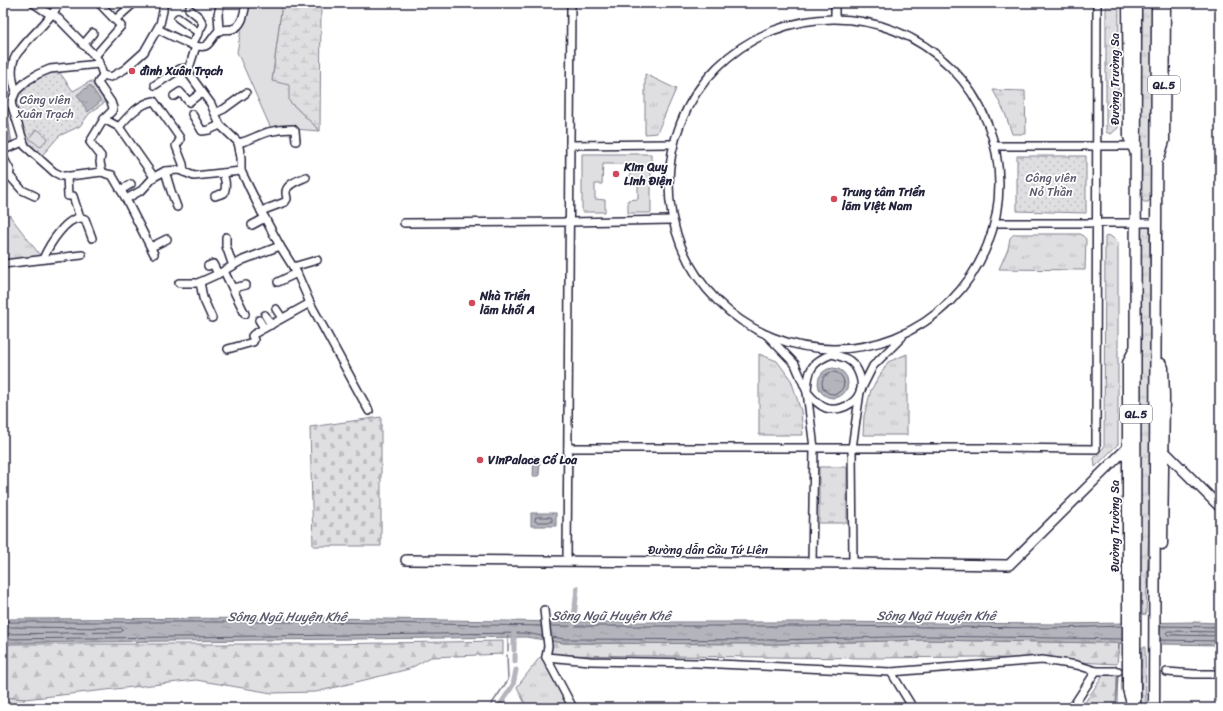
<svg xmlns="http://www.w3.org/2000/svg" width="1223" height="711" viewBox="0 0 1223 711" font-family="Sriracha,sans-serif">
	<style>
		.grass { fill: url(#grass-tufts); stroke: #80808e }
		.forest { fill: url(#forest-firs); stroke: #80808e }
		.wetland { fill: url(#wetland-marsh); stroke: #80808e }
		.cemetery { fill: url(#cemetery-stones); stroke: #80808e }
		.park { fill: url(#park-dots); stroke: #80808e }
		.garden { fill: #dfdfe2; stroke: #80808e }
		.water { fill: url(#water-ripples); stroke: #7a7a88 }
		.pier { fill: #fff }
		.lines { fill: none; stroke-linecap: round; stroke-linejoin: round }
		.shore { stroke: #5c5c6f; stroke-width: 1 }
		.stream { stroke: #7a7a88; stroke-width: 1.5 }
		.canal { stroke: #b4b4bc; stroke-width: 5 }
		.minor-tunnel { stroke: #d3d3d8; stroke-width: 7; stroke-dasharray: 7 3.5; stroke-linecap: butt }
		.minor-casing { stroke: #22223b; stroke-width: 10 }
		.major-casing { stroke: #22223b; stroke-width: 12 }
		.highway-casing { stroke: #22223b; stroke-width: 13 }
		.minor { stroke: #fff; stroke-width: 7 }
		.major { stroke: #fff; stroke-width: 9 }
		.highway { stroke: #fff; stroke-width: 10 }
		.poi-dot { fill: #d1495b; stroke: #fff; stroke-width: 1.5 }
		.labels { text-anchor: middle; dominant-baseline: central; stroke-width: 3.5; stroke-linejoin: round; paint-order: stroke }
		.shield { fill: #fff; stroke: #646476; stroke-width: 1 }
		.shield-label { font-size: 11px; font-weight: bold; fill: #22223b }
		.poi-label { font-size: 12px; font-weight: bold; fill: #22223b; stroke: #fff; text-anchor: start }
		.street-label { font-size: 12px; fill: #22223b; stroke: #fff }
		.park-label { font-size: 12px; fill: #5b5b6d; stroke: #fff }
		.water-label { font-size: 13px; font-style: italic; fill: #5c5c6f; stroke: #fff }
	</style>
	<defs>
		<pattern id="grass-tufts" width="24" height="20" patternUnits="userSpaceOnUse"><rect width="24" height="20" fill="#dfdfe2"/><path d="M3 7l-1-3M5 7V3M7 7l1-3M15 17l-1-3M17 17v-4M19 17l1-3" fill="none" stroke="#bfbfc3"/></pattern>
		<pattern id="forest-firs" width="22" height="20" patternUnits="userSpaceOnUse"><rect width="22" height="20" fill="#dfdfe2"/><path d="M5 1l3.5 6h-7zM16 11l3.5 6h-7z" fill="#bfbfc3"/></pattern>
		<pattern id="wetland-marsh" width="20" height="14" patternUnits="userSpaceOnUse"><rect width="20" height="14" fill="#dfdfe2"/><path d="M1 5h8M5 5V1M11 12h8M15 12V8" fill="none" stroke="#bfbfc3"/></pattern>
		<pattern id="cemetery-stones" width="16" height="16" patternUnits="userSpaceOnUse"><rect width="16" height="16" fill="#dfdfe2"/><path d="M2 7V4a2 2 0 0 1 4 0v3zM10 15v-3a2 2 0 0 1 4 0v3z" fill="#bfbfc3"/></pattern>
		<pattern id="park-dots" width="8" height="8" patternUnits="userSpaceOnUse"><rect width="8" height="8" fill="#dfdfe2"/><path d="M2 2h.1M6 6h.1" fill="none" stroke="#bfbfc3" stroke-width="1.8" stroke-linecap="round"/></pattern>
		<pattern id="water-ripples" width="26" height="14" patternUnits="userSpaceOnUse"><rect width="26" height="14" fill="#b4b4bc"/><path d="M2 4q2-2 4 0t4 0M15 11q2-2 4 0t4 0" fill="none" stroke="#9a9aa2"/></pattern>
	</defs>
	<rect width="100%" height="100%" fill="#fff"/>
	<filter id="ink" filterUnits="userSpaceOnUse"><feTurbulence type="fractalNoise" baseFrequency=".025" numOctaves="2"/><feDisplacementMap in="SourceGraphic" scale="8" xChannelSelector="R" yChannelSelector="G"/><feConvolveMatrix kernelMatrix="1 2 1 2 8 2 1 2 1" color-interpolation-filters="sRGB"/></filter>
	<g filter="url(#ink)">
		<g class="grass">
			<path d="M1106 3H1119L1118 128 1111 134 1106 132Z"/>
			<path d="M1140 3H1153L1151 198 1148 202H1144L1142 200 1141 198 1142 164 1139 138Z"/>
			<path d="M645 74 676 89 657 133 645 134Z"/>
			<path d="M993 90 1025 91 1026 134H1012L1005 113Z"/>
			<path d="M3 207 43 259 3 264Z"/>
			<path d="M1149 225 1150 228V265L1152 277 1151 463 1146 615 1142 614 1139 488 1141 228 1142 226Z"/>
			<path d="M1014 234H1081L1086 239 1085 270 999 269 1008 249 1010 238Z"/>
			<path d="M1109 235 1118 242V444L1095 467 1094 458 1104 447 1105 237Z"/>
			<path d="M759 354 777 361 791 380 801 411 803 435H759Z"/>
			<path d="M907 354V435H863L864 416 871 390 888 362Z"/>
			<rect x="819" y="467" width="28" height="56"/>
			<path d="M1142 647H1145L1146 708H1141Z"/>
			<path d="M540 657H546L573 708H527L517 687Z"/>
		</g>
		<g class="forest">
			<path d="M926 640 1119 643 1117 664 978 657 871 658 549 655 551 641 564 643 777 644Z"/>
			<path d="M503 641V654L431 657 409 669 316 692 272 693 196 680 25 699 3 697V645L13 644H324Z"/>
			<path d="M1105 673 1117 674V708H1081Z"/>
		</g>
		<path class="wetland" d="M282 3H321L320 131 289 101 272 81Z"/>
		<path class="cemetery" d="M381 417V546H313L310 427Z"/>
		<g class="park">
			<path d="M57 69 73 91 91 81 105 102 89 114 80 126 59 136 39 159 25 146 11 103 28 80Z"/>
			<path d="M1017 156H1086V213L1017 211Z"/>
		</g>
		<g class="garden">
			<path d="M246 3H282L272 81 289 85V101L320 131 293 129 272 131 237 52Z"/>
			<path d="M37 129 48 138 40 147 29 138Z"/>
			<path d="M582 154H651V213H628V200L638 199V184H630V164H603L602 184H595V199L605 200V212H582Z"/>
			<path d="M3 697 25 699 18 708H3Z"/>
		</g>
		<g class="water">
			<path d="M90 85 101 101 88 112 77 95Z"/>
			<path d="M7 110 12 144 3 147V111Z"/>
			<circle cx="833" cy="383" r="15"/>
			<path d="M534 456 540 457 539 476H533Z"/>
			<rect x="531" y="513" width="25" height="13"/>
			<path d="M323 618 566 622H814L1058 624 1194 622 1220 623V645L926 640 777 644 564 643 526 637 3 643V619Z"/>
		</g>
		<path class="pier" d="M1128 620H1160V646L1128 645Z"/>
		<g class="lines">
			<g class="shore">
				<circle cx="833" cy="383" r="11"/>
				<path d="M536 517H551L552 518V521L550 522H537L535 521Z"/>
				<path d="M3 622H323L541 626"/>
				<path d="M550 626H814L1058 628 1122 626"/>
				<path d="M1160 626 1220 627"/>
				<path d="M3 627 121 628 123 630 121 632 3 634"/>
				<path d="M1220 632 1168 631 1166 633 1168 635 1220 636"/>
				<path d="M552 637 565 639 777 640 926 636 1122 639"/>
				<path d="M3 639 526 633 542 636"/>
				<path d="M1160 640 1220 641"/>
			</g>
			<g class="stream">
				<path d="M508 636V651"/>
				<path d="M1119 653V643"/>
				<path d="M489 708 508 680 507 655"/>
				<path d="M1116 708 1118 674"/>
			</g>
			<g class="canal">
				<path d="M573 627 577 588"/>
				<path d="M514 631V650"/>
				<path d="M515 655V661"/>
				<path d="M498 708 513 685 516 670"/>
			</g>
			<path class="minor-tunnel" d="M1118 671 1167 672"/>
			<defs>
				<g id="minor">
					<path d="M33 3 51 15"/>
					<path d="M835 3V16"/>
					<path d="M189 9 199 17 203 24 192 45"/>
					<path d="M53 13 95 56 98 60 103 75"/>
					<path d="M178 18 199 33"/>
					<circle cx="834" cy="184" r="165"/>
					<path d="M115 20 134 3"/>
					<path d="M158 29C166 33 200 52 207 45 212 41 214 34 219 31 223 29 227 30 232 29 243 26 244 13 246 3"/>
					<path d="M219 31 218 14 221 3"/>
					<path d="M83 45 93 33"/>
					<path d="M196 46 189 68 190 75 211 104 220 125 238 142 241 158V171L261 211 280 246 297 273 310 303 369 411"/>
					<path d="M95 56 121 26 99 3"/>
					<path d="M103 75 111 77 125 69 144 52 160 24 163 11V3"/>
					<path d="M155 85 180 69 189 68"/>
					<path d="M16 91C13 83 11 72 13 63 14 58 17 53 21 49 32 34 51 20 59 3"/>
					<path d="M174 96 180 92 189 102 202 92"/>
					<path d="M11 103 25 146 54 172 62 176H70L102 172 107 174 112 175 126 199 154 254"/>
					<path d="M3 104 11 103 16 91 28 80 38 74 50 69 99 64"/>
					<path d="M215 113 224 109 246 93"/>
					<path d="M192 114 202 131 209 130 220 125"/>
					<path d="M104 119 119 127 154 177"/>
					<path d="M119 127C128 116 139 104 154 101L180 138V140L176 146 183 164 184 172"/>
					<path d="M238 143C249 141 258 135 268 132 276 130 285 129 293 129L295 131 296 141"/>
					<path d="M570 145 671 144"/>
					<path d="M996 146H1133"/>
					<path d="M3 150 23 142"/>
					<path d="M3 157 10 170V172L3 178"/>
					<path d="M165 171 171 191 177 207"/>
					<path d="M102 172 100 162 101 156 90 142 104 119 112 111 113 108 111 102 98 83 103 75"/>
					<path d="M8 174 22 190 35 196"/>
					<path d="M67 176 68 196H73L80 218"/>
					<path d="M121 190 131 184"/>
					<path d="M215 196 224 193C227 186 225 180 223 173"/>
					<path d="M126 199 142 190 154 177 165 171 179 170 194 176 241 171"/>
					<path d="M261 211 285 202 287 199C287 197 286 195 286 193 285 184 300 180 306 177"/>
					<path d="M404 223 570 222 671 220"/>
					<path d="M995 223H1156"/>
					<path d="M252 225 265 218"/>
					<path d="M226 237V246L233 266"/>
					<path d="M151 247 167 239"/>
					<path d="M43 259C48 247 68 212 85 219L92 238"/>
					<path d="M3 264 82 255"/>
					<path d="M208 266 213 264 218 274"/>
					<path d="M293 267 317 260"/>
					<path d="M224 271 245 314"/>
					<path d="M200 282 203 298 212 318"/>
					<path d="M278 282 297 273"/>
					<path d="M179 283H198L218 274 243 260 280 246"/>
					<path d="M233 288 246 285"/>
					<path d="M276 309 282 318"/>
					<path d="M265 315 271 325"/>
					<path d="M259 320 264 328"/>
					<path d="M767 335 795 364 807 392 814 448 812 563"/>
					<path d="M228 349 253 342 254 340 252 336 254 334 310 303"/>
					<path d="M832 354C838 356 845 357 850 361 858 367 864 382 860 392 855 405 838 412 826 408 818 405 812 398 807 392 808 370 811 362 832 354Z"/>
					<path d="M568 448H989L1096 449 1097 3"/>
					<path d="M567 561 571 3"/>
					<path d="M853 563 852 448 860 392 873 366 902 337"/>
					<path d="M544 610 548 646 546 657 573 708"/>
					<path d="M546 657 590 661 696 663 891 672 1042 660 1077 665 1096 671"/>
					<path d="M891 672 913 708"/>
					<path d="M1167 672 1194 674H1220"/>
					<path d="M1072 708 1096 671H1118"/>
				</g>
				<g id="major">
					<path d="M1163 450 1220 507"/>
					<path d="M406 560 853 563 1009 565 1128 447"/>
				</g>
				<g id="highway">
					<path d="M1128 3 1129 137 1135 151"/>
					<path d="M1159 157 1164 141 1165 3"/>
					<path d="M1161 364 1163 368 1164 397 1162 544"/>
					<path d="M1132 704 1128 689V363L1134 350"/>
					<path d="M1135 708 1136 3"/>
					<path d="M1154 708 1157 3"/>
				</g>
			</defs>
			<use href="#minor" class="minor-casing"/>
			<use href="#major" class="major-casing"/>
			<use href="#highway" class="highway-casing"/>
			<use href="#minor" class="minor"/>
			<use href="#major" class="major"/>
			<use href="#highway" class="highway"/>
		</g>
	</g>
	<g class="poi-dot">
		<circle cx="132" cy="71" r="4"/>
		<circle cx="616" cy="174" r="4"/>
		<circle cx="834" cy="199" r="4"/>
		<circle cx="472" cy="303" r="4"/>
		<circle cx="480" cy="460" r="4"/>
	</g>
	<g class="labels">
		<g class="shield">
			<rect x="1148" y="76" width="32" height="18" rx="3"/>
			<rect x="1120" y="405" width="32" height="18" rx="3"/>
		</g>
		<g class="shield-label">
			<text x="1164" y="85">QL.5</text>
			<text x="1136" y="414">QL.5</text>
		</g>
		<g class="poi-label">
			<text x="140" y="71">đình Xuân Trạch</text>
			<text x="624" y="167">Kim Quy<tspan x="624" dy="14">Linh Điện</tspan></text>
			<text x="842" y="192">Trung tâm Triển<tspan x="842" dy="14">lãm Việt Nam</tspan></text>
			<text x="480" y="296">Nhà Triển<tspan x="480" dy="14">lãm khối A</tspan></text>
			<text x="488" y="460">VinPalace Cổ Loa</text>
		</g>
		<g class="street-label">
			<text transform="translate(1115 79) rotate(-90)">Đường Trường Sa</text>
			<text transform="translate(1115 526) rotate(-90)">Đường Trường Sa</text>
			<text x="708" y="550">Đường dẫn Cầu Tứ Liên</text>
		</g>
		<g class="park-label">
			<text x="45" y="100">Công viên<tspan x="45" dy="14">Xuân Trạch</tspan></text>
			<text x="1051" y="178">Công viên<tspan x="1051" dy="14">Nỏ Thần</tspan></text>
		</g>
		<g class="water-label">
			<text x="611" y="615">Sông Ngũ Huyện Khê</text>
			<text x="936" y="615">Sông Ngũ Huyện Khê</text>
			<text x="287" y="616">Sông Ngũ Huyện Khê</text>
		</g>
	</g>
	<rect width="1223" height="711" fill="none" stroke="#fff" stroke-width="16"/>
	<rect x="8" y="8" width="1207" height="695" fill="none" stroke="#22223b" stroke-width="1.5" filter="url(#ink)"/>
</svg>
